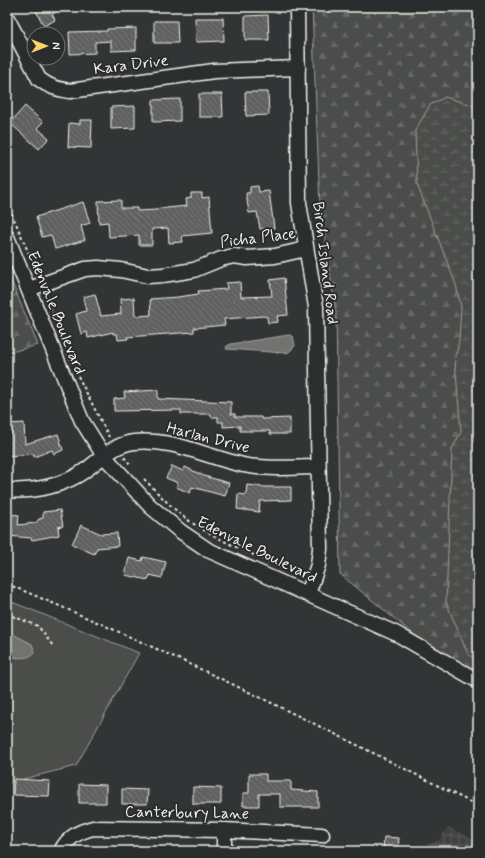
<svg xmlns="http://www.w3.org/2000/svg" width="485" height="858" viewBox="0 0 485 858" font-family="Mynerve,sans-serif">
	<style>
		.industrial { fill: url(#industrial-grid) }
		.grass { fill: #4b4d4c; stroke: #a09f9a }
		.forest { fill: url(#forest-firs); stroke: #a09f9a }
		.wetland { fill: url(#wetland-marsh); stroke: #a09f9a }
		.water { fill: #727370; stroke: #a6a5a0 }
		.building { fill: url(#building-back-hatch); stroke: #f4f1e8 }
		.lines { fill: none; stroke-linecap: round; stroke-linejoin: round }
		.minor-casing { stroke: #f4f1e8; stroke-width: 17 }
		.path { stroke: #f4f1e8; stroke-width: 2; stroke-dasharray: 3 3; stroke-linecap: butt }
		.minor { stroke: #2a2d2e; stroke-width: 14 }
		.labels { text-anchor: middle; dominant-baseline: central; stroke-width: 4; stroke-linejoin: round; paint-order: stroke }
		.street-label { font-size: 16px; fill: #f4f1e8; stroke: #2a2d2e }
	</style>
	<defs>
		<pattern id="industrial-grid" width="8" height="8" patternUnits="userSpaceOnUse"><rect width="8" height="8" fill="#404242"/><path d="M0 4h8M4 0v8" fill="none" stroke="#5c5e5d"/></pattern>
		<pattern id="forest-firs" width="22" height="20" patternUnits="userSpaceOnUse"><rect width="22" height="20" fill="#4b4d4c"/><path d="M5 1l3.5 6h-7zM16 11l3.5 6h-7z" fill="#666766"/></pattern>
		<pattern id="wetland-marsh" width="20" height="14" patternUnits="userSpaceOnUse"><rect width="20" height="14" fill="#4b4d4c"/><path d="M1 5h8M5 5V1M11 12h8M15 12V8" fill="none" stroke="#666766"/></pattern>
		<pattern id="building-back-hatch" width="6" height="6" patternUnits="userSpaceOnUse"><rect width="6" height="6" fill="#5f605f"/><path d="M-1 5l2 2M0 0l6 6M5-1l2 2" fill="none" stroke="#777776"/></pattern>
	</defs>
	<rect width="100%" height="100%" fill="#323535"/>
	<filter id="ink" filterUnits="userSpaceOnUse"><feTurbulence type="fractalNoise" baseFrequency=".025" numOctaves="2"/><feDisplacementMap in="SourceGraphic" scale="8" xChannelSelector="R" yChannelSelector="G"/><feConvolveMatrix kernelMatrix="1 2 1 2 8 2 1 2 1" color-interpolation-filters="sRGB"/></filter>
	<g filter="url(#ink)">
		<path class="industrial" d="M448 827 478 841V851H426V845L438 841Z"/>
		<path class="grass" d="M7 600 139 653 76 766 7 783Z"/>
		<g class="forest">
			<path d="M312 7H478V687L340 574 336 313 320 207Z"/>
			<path d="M7 271 38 345 7 353Z"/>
		</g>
		<path class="wetland" d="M445 97 478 107V664L467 652 446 602 452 449 461 432 455 361 459 340 461 307 456 285 417 184 415 131 430 105Z"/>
		<g class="water">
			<path d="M289 335 293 336 295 346 289 352 285 353 226 349 227 346 231 344Z"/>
			<path d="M9 632 32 644 35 652C29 660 16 658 7 656V633Z"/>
		</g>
		<g class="building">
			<path d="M34 7H67L52 14 55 20 44 26Z"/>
			<path d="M268 15 269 40H245V16Z"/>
			<path d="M195 18H223L224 41 196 42Z"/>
			<path d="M154 21H177L178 43H154Z"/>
			<path d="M136 28V50L111 51V41L95 42V53L70 54 69 32 107 31V29Z"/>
			<path d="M245 92H268L269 115 246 116Z"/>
			<path d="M199 94H222L223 117H199Z"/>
			<path d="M180 99V121L153 122V100Z"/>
			<path d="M25 106 43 122 37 128 49 138 39 149 10 123Z"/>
			<path d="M135 106V128L111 129V107Z"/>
			<path d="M80 120H92L91 148 68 147 69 123 80 124Z"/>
			<path d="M258 186 259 192 269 191 274 228 260 229 257 212 249 213 246 193H250V187Z"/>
			<path d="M191 193H202V198L209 197 212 233 182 236 183 242 169 243 168 228 152 229V245H139V235L109 237 108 222 99 223 98 201 121 200V208H137V211L157 210V209L187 206 186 199 191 198Z"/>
			<path d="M83 202 90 223 81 226 85 240 55 249 51 235 42 237 36 217Z"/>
			<path d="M284 278 288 315 277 316 278 322 268 323 267 317 264 316 224 319 225 325 194 328V332L127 337 128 339 118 340 117 334H113V332L88 338 87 332 81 334 76 314 86 311 83 297 95 294 101 316 121 314 120 299 134 298 135 316 151 315 150 299 178 297 199 294 198 291 227 289 226 283 240 282 241 297 272 296 270 280Z"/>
			<path d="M158 390V399L231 402V414H235V417H261V419L290 418V434H270V431H240V426L223 427V422H218V417H211V414H181V410L114 411V399L125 398 124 392Z"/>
			<path d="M24 423 25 444 58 434 63 450 54 454 52 450 34 457V454L7 456 9 424Z"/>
			<path d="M172 466 183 471 185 467 204 476 229 483 225 496 192 487 190 493 176 487 178 483 166 478Z"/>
			<path d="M247 485 265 487H291V500L260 501 259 512 237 509 238 494 246 495Z"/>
			<path d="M60 510 63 526 58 527 59 535 32 540 31 538 7 536V514L19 515 18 525 36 523 39 519 43 518V512Z"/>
			<path d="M81 525 101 534 117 533 118 546 97 548 94 554 72 544Z"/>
			<path d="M143 557 166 562 162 578 150 575 148 580 125 575 129 558 142 561Z"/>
			<path d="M249 774H266V781H291V790L318 792V807H280V794H259V806H243V793H249Z"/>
			<path d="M14 779 50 781 49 796 13 795Z"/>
			<path d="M79 784 106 785V803H79Z"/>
			<path d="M193 787 221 788V804H193Z"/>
			<path d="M122 789 148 790 147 804H122Z"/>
			<path d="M384 837 399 838 398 851H383Z"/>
		</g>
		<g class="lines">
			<defs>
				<g id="minor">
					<path d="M297 7 299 203 316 307 320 549 318 565 308 594"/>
					<path d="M7 18 39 79C49 87 57 89 70 91L214 71 298 68"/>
					<path d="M7 237 82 421 104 456 150 506 180 531 208 550 397 634 478 681"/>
					<path d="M29 289 85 269 98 268 121 270 148 276 163 275 194 270 221 259 234 256 247 258 275 256 306 249"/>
					<path d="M7 490C34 492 65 486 87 469 102 458 115 444 134 442 173 438 206 457 243 465 267 470 294 467 318 467"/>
					<path d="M224 830V851"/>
					<path d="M61 851C68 837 78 832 93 828L224 830 322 835"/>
				</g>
			</defs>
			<use href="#minor" class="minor-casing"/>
			<g class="path">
				<path d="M7 202 37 273"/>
				<path d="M46 296 72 362"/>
				<path d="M78 376 109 437"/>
				<path d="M124 457 130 464"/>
				<path d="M144 479C161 496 177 514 197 526 224 543 255 555 283 568L282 570"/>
				<path d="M7 584C168 650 323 727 478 806"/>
				<path d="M7 614 38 626 53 646"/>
			</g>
			<use href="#minor" class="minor"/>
		</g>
	</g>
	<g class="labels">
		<g class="street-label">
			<text transform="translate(131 65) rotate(-7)">Kara Drive</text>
			<text transform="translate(258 238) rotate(-7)">Picha Place</text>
			<text transform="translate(325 263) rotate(83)">Birch Island Road</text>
			<text transform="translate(56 313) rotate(68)">Edenvale Boulevard</text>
			<text transform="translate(208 438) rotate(14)">Harlan Drive</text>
			<text transform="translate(257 550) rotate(26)">Edenvale Boulevard</text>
			<text transform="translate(187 813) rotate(1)">Canterbury Lane</text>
		</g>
	</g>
	<rect width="485" height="858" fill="none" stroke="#2a2d2e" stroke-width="24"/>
	<rect x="12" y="12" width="461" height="834" fill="none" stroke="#f4f1e8" stroke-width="1.5" filter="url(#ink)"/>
	<g transform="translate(46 46) rotate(90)"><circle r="19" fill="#2a2d2e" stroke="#7b7b78"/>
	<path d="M0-3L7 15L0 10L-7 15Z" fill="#ffd166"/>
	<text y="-6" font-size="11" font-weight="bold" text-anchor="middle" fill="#f4f1e8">N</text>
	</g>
</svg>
